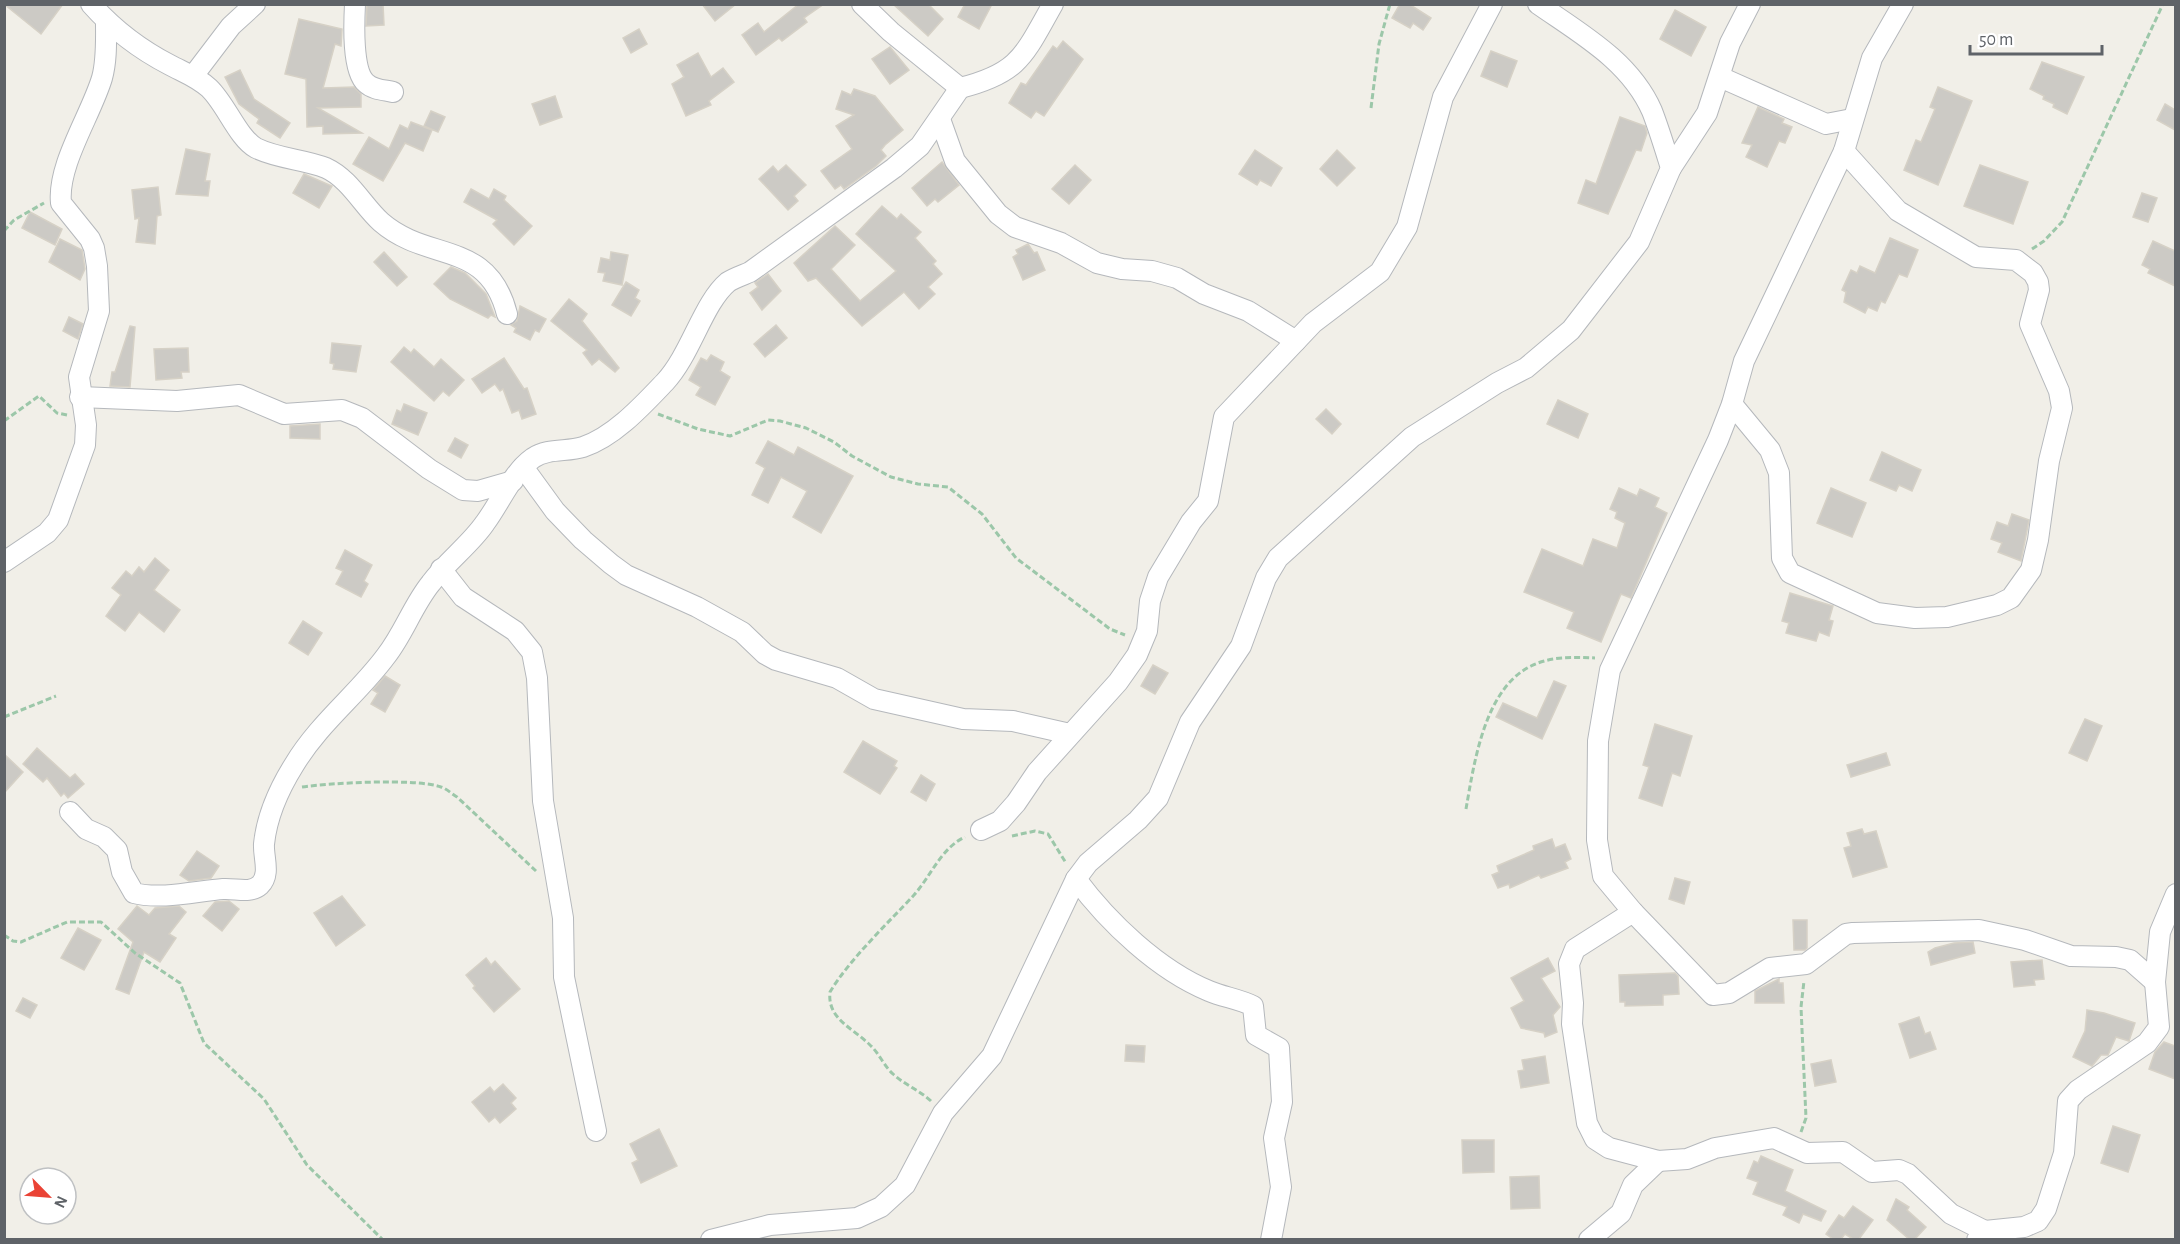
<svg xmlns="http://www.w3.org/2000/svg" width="2180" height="1244" viewBox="0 0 2180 1244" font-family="'Alegreya Sans',sans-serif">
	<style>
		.building { fill: #cccac5; stroke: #d6d1c6; stroke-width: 1.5 }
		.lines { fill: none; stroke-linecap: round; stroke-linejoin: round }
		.minor-casing { stroke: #b5b8bc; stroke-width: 22 }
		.path { stroke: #9cc7a9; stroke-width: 3; stroke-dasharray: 6 3; stroke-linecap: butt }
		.minor { stroke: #fff; stroke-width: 20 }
	</style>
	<rect width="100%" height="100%" fill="#f1efe8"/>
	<g class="building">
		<path d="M4 4H63L41 34Z"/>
		<path d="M367 4H383L384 25 366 26Z"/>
		<path d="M702 4H736L715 21Z"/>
		<path d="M799 4H824L804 18 807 22 782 41 779 38 756 55 742 35 758 23 764 32Z"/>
		<path d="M893 4H928L943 19 928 36Z"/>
		<path d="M965 4H992L979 29 958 17Z"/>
		<path d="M1400 4H1409L1431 18 1423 30 1413 23 1410 28 1392 18Z"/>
		<path d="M1675 10 1706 27 1691 56 1660 39Z"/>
		<path d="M299 19 342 29 341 46 335 44 323 88 354 87 361 94V107L318 108 362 133 323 134V126L307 127 306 79 285 74Z"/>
		<path d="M639 29 647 44 631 53 623 38Z"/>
		<path d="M1063 41 1083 59 1044 116 1036 111 1031 118 1009 103 1021 83 1026 85 1053 46 1057 49Z"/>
		<path d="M890 47 909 70 890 84 872 59Z"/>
		<path d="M1491 51 1517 61 1507 87 1481 76Z"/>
		<path d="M698 53 711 77 723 68 734 82 709 101 711 105 686 116 672 84 684 77 677 65Z"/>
		<path d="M2042 62 2084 77 2067 114 2053 107 2054 104 2043 99 2044 96 2030 89Z"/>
		<path d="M240 70 254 99 290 123 280 138 257 123 259 119 239 104 225 77Z"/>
		<path d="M1938 87 1972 101 1938 185 1904 170 1916 140 1921 142 1935 109 1930 107Z"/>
		<path d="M854 89 875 96 903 130 885 145 881 150 886 156 876 166 844 189 841 185 835 189 821 171 852 149 836 126 854 115 836 109 842 91 851 95Z"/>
		<path d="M555 96 562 117 540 125 532 104Z"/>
		<path d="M2165 104 2175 110V130L2157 120Z"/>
		<path d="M1758 107 1784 119 1782 123 1792 127 1785 143 1779 141 1767 167 1746 157 1752 145 1742 143Z"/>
		<path d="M431 111 445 117 438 132 424 126Z"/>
		<path d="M1620 117 1645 126 1647 133 1641 151 1636 150 1608 214 1578 203 1586 180 1596 184Z"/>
		<path d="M411 122 432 130 423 151 405 143 383 181 353 164 369 137 389 149 400 125 408 129Z"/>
		<path d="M186 149 210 154 205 181H210L208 196 176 194Z"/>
		<path d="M1255 150 1282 168 1271 186 1260 180 1257 185 1239 174Z"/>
		<path d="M1337 150 1355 168 1337 186 1320 169Z"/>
		<path d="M942 162 959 185 938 202 935 199 927 206 912 188Z"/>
		<path d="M786 165 806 185 794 196 798 201 788 210 759 179 773 166 778 172Z"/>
		<path d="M1075 165 1091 180 1069 204 1052 189Z"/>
		<path d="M1980 165 2028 182 2013 224 1964 206Z"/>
		<path d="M304 174 332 186 319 208 293 193Z"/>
		<path d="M158 187 161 215 157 216 155 244 136 242 139 218 135 219 132 190Z"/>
		<path d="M471 189 489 199 494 189 506 196 504 200 532 226 514 245 493 224 497 220 464 202Z"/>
		<path d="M2142 193 2157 198 2148 222 2133 217Z"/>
		<path d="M882 206 897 219 901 214 921 232 915 238 936 261 933 264 942 274 928 287 935 294 919 309 904 292 862 326 816 278 808 281 794 263 835 226 855 245 831 269 860 301 896 271 856 234Z"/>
		<path d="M30 212 62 229 55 245 22 228Z"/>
		<path d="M1890 238 1918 250 1907 277 1899 274 1885 303 1881 301 1877 311 1868 307 1865 313 1844 302 1846 292 1842 290 1851 270 1857 273 1860 266 1875 273Z"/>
		<path d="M60 239 82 250 85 269 80 280 49 262Z"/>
		<path d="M2153 241 2175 251V286L2148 273 2150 269 2142 265Z"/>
		<path d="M1028 244 1034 253 1037 252 1045 270 1023 280 1013 257 1018 254 1016 250Z"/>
		<path d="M384 252 407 277 397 286 374 262Z"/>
		<path d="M611 252 628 255 622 285 603 281 605 273 598 272 601 258 610 260Z"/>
		<path d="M451 267 465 273 486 294 495 317 491 315 488 318 450 299 434 284Z"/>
		<path d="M768 274 781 291 762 310 750 293 758 287 755 283Z"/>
		<path d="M626 282 639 290 635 298 640 301 631 316 612 305Z"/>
		<path d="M569 299 587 314 582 321 619 368 615 372 599 359 592 365 583 353 587 350 551 321Z"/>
		<path d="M520 306 546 319 539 332 535 330 530 340 514 332 516 328 511 325 517 321Z"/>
		<path d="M69 317 83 324 78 339 63 331Z"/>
		<path d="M776 325 787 338 765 357 754 344Z"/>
		<path d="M130 326 135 327 130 387 110 386 112 372H115Z"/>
		<path d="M332 343 361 346 356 372 333 369 334 364 330 363Z"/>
		<path d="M404 347 411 353 414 349 434 367 441 359 464 380 449 396 443 391 434 401 391 362Z"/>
		<path d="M188 348 189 372H181L182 378 156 380 154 349Z"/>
		<path d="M711 355 724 362 720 371 730 377 715 405 696 395 701 387 689 380 701 358 707 361Z"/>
		<path d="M504 358 524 389 527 388 536 414 522 419 519 410 512 413 503 389 500 391 495 384 482 393 472 379Z"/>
		<path d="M1558 400 1588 414 1578 438 1547 424Z"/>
		<path d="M404 404 427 413 418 435 392 424 397 410 401 412Z"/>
		<path d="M1326 409 1341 424 1332 434 1316 419Z"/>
		<path d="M320 424V439L290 438V426Z"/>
		<path d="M455 438 468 445 461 458 448 451Z"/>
		<path d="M768 441 794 455 798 447 853 476 821 533 793 517 807 491 781 477 768 503 752 495 765 468 756 463Z"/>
		<path d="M1882 452 1921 470 1912 491 1899 485 1896 491 1870 480Z"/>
		<path d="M1619 488 1637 496 1640 489 1659 498 1655 507 1667 513 1631 598 1621 594 1601 642 1567 628 1574 612 1524 592 1542 549 1583 566 1593 539 1617 548 1625 523 1615 518 1617 512 1610 509Z"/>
		<path d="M1831 488 1866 503 1852 537 1817 523Z"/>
		<path d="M2012 514 2029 520 2021 561 1998 552 2002 543 1991 539 1997 522 2008 526Z"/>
		<path d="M345 550 372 565 364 581 368 584 361 597 336 584 343 571 336 568Z"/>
		<path d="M155 558 169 570 154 590 180 610 164 632 139 612 125 631 106 616 121 595 112 588 126 571 132 576 139 567 144 572Z"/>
		<path d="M1790 593 1833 606 1829 620 1833 621 1829 636 1819 632 1816 641 1786 633 1789 623 1782 621Z"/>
		<path d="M303 621 322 633 308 655 289 643Z"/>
		<path d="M1153 665 1168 673 1155 694 1141 686Z"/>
		<path d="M385 676 400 685 385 712 371 704 378 693 373 690Z"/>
		<path d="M1554 681 1566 686 1542 739 1496 717 1503 703 1537 718Z"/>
		<path d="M2085 719 2102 726 2087 761 2069 753Z"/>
		<path d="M1655 724 1692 736 1680 776 1672 773 1662 806 1639 798 1649 767 1643 765Z"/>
		<path d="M863 741 897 761 894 766 897 768 880 794 844 772Z"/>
		<path d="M37 748 70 778 75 774 84 784 68 798 64 793 61 796 47 778 43 782 23 764Z"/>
		<path d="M1886 753 1890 765 1851 777 1847 765Z"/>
		<path d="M4 754 23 772 4 793Z"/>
		<path d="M921 775 935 784 926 801 911 792Z"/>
		<path d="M1862 829 1864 834 1876 831 1887 867 1853 877 1844 848 1851 846 1847 833Z"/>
		<path d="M1552 839 1555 848 1565 844 1571 859 1565 862 1568 868 1541 878 1539 875 1510 888 1509 884 1498 888 1492 875 1499 872 1497 866 1534 850 1533 846Z"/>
		<path d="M197 851 219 866 211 878 189 881 180 875Z"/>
		<path d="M1675 878 1690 882 1684 904 1669 899Z"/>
		<path d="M342 896 365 925 336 946 314 913Z"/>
		<path d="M229 901 239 909 222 931 203 916 215 902Z"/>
		<path d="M137 906 149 915 155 908 179 906 186 912 169 934 176 938 160 962 144 952 129 994 116 989 133 942 118 929Z"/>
		<path d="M1793 920H1807V948L1805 950H1794Z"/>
		<path d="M78 928 101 940 84 970 61 958Z"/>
		<path d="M1973 942 1975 953 1931 965 1928 952 1935 948 1954 943Z"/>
		<path d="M486 958 491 965 495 961 520 989 494 1012 473 988 475 986 466 975Z"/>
		<path d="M1548 958 1555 971 1541 978 1560 1007 1553 1015 1557 1032 1545 1037 1544 1033 1521 1028 1511 1008 1524 1001 1511 978Z"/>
		<path d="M2042 960 2044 979 2034 980 2035 985 2014 987 2011 962Z"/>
		<path d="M1675 973 1678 976 1679 994 1663 995V1005L1625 1006V1002H1620L1619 975Z"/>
		<path d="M1779 979V983H1783L1784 1003H1755V991Z"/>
		<path d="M23 998 37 1005 30 1018 16 1011Z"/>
		<path d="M2087 1010 2104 1013 2135 1023 2129 1041 2116 1037 2108 1055H2101L2092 1066 2073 1057 2085 1031Z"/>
		<path d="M1919 1017 1925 1034 1930 1032 1936 1049 1910 1058 1899 1024Z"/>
		<path d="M2164 1042 2175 1046V1079L2149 1069 2155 1052Z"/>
		<path d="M1126 1045 1145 1046 1144 1062 1125 1061Z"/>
		<path d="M1545 1056 1549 1083 1521 1088 1518 1071 1524 1070 1522 1060Z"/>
		<path d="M1831 1060 1836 1082 1815 1086 1811 1064Z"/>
		<path d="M503 1084 516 1098 511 1103 516 1109 500 1123 495 1117 489 1122 472 1102 490 1087 494 1092Z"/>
		<path d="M2113 1126 2140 1135 2128 1172 2101 1163Z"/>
		<path d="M659 1129 677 1166 641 1183 632 1163 638 1160 630 1144Z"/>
		<path d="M1462 1140H1494V1172L1463 1173Z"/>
		<path d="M1761 1156 1793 1170 1785 1191 1826 1211 1821 1221 1803 1214 1799 1223 1783 1215 1787 1207 1753 1194 1758 1182 1747 1178 1754 1161 1758 1163Z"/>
		<path d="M1539 1176 1540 1208 1511 1209 1510 1177Z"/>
		<path d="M1896 1199 1909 1207 1907 1210 1926 1227 1915 1239H1909L1887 1220Z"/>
		<path d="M1853 1206 1873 1220 1859 1239H1853L1845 1234 1841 1239H1833L1826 1234 1839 1215 1844 1218Z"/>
	</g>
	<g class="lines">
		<defs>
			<g id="minor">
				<path d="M91 4C114 30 139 49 170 65 183 72 197 77 209 88 226 104 238 138 256 148 278 159 304 159 326 168 350 179 363 206 381 222 428 263 488 239 507 314"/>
				<path d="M355 4C354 23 352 71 366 83 373 90 385 90 393 92"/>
				<path d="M862 4 891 32 960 88C1020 73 1024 55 1053 4"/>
				<path d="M1903 4 1872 58 1844 151 1744 361 1732 404 1718 440 1610 670 1598 741 1597 840 1603 876 1633 912 1713 995 1729 993 1770 968 1806 964 1846 934 1853 933 1979 930 2025 940 2071 956 2116 957 2130 960 2155 982"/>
				<path d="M193 76 231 26 255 4"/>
				<path d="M1720 77 1826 124 1852 119"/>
				<path d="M940 119 955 161 998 214 1015 227 1061 243 1097 263 1122 269 1152 271 1177 278 1204 294 1248 311 1296 341"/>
				<path d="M1671 168 1707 113 1730 43 1750 4"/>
				<path d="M80 397 177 401 239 395 284 414 342 410 362 418 429 469 463 490 478 491 513 481"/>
				<path d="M1732 404 1770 450 1779 473 1782 558 1790 573 1877 613 1915 618 1947 617 1997 605 2011 598 2031 570 2038 540 2049 461 2062 408 2059 391 2030 324 2039 290 2038 282 2033 273 2016 260 1976 257 1898 211 1844 151"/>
				<path d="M523 467 555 511 583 540 611 564 626 575 697 607 742 632 765 654 776 660 837 678 874 699 963 719 1013 721 1070 734"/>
				<path d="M4 562 47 533 58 520 85 445 86 425 79 377 99 311 97 266 94 248 90 239 61 203C57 165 91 115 102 78 107 60 106 40 106 22"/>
				<path d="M441 569 463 597 515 631 532 652 537 678 543 801 563 918 564 977 596 1131"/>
				<path d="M70 812 86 829 104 837 117 850 122 872 134 893C160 900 197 891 223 889 236 888 250 894 260 885 271 874 263 857 264 844 267 815 279 789 294 765 319 723 358 694 386 656 404 633 413 605 431 583 447 561 470 545 485 523 500 503 512 473 533 458 548 448 567 452 583 447 614 437 643 405 665 382 691 354 703 303 728 282 734 278 743 275 750 272L894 168 920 146 960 88"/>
				<path d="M981 830 1000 821 1016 803 1037 772 1118 682 1137 655 1147 631 1150 601 1158 577 1191 522 1208 501 1224 417 1313 323 1380 272 1407 227 1443 97 1492 4"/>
				<path d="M1076 879C1108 922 1158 970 1209 991 1223 997 1239 999 1253 1006L1256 1035 1279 1048 1282 1102 1274 1138 1281 1187 1271 1240"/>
				<path d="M1633 912 1575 949 1569 964 1573 1003 1572 1024 1587 1123 1595 1139 1609 1148 1658 1161 1687 1159 1715 1148 1774 1138 1807 1153 1843 1152 1872 1172 1899 1170 1908 1174 1951 1214 1985 1231"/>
				<path d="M711 1240 770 1225 857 1218 881 1207 905 1185 943 1113 992 1056 1076 879 1088 863 1138 820 1158 798 1190 722 1241 646 1266 578 1278 558 1412 437 1497 383 1526 368 1571 330 1639 242 1671 168C1665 149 1659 129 1652 111 1630 61 1581 34 1538 4"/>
				<path d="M1589 1240 1621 1213 1633 1185 1658 1161"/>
				<path d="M1977 1240 1985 1231 2024 1227 2038 1221 2046 1209 2064 1153 2068 1101 2078 1090 2147 1043 2159 1027 2155 982 2160 932 2176 894"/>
			</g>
		</defs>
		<use href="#minor" class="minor-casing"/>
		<g class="path">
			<path d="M1371 108 1379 44 1390 4"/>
			<path d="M4 231 14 220 44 203"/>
			<path d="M2032 249 2044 241 2062 222 2163 4"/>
			<path d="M658 414 698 429 730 436 768 420 780 421 806 428 834 442 852 456 891 477 918 484 948 487 982 514 1016 558 1110 629 1125 635"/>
			<path d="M4 421 39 396 57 413 67 415"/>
			<path d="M4 717 56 696"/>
			<path d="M302 787C330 783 416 778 441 787 447 789 452 794 457 797L536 871"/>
			<path d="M1466 809C1474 764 1484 689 1531 666 1551 656 1574 657 1595 658"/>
			<path d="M1012 836 1035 831 1048 834 1066 863"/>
			<path d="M4 935 13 941 21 942 67 922H101L135 953 180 983 204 1043 264 1099 307 1165 383 1240"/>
			<path d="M931 1101C919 1090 905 1085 893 1074 884 1066 879 1053 870 1045 853 1028 827 1019 830 992 849 960 888 923 914 895 931 876 941 848 965 837"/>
			<path d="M1801 1132 1806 1118 1801 1007 1804 981"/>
		</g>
		<use href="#minor" class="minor"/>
	</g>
	<rect width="2180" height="1244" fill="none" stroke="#5f6368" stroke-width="12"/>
	<g transform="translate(48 1196) rotate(115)"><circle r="28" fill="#ffffff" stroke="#bfc1c3" stroke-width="1.5"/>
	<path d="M0-4.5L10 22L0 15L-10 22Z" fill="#ea4335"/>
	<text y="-9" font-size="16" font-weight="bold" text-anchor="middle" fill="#5f6368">N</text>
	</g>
	<path d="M1970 45v9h132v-9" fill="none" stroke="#5f6368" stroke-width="3"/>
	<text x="1979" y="45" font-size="18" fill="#5f6368" stroke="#ffffff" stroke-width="4.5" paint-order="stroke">50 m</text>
</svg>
